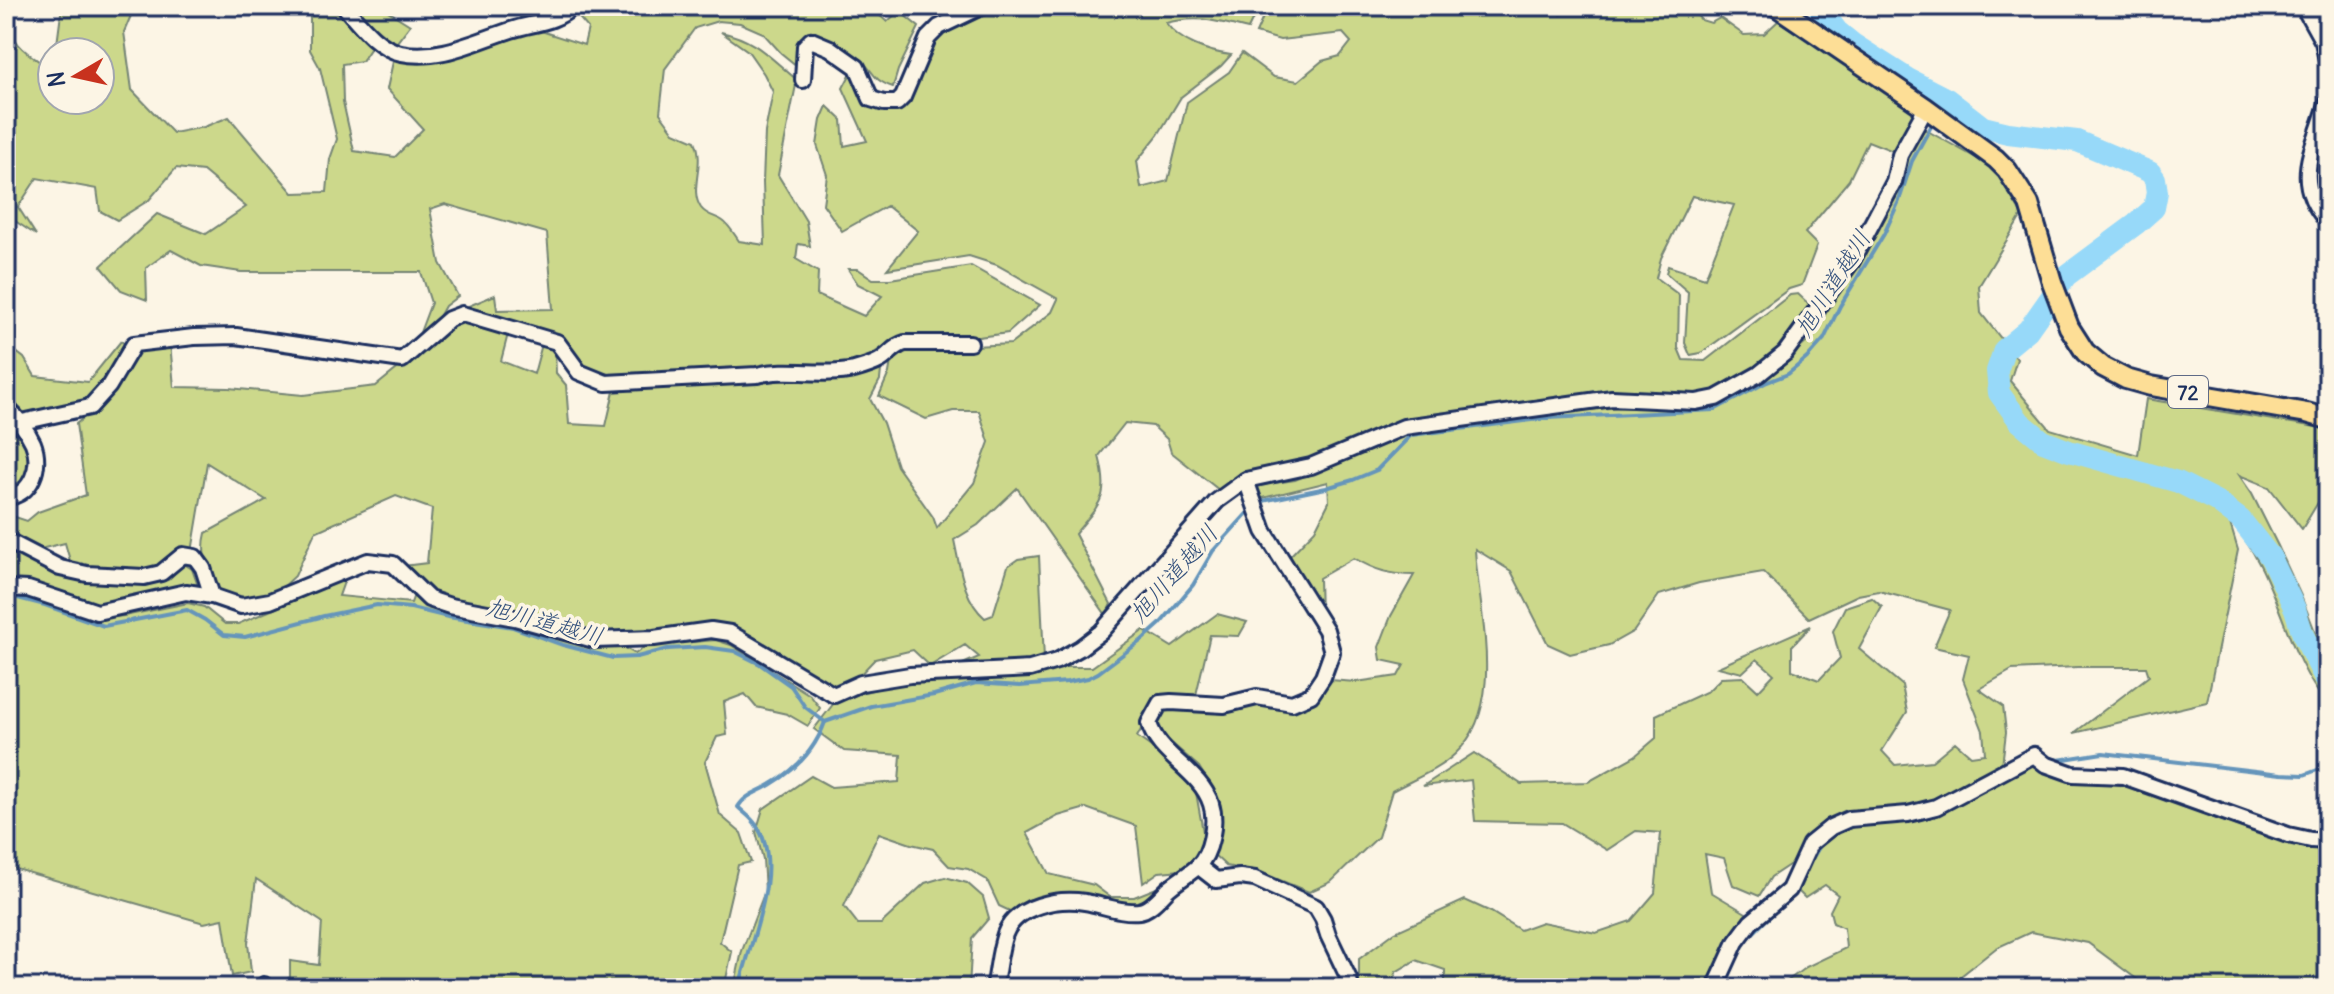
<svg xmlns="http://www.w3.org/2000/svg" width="2334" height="994" viewBox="0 0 2334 994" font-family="Delius,'Klee One',sans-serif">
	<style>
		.green { fill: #ccd88b; stroke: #748474; stroke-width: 2 }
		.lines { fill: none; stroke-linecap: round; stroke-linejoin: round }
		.stream { stroke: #6595bb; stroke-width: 4 }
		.river { stroke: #97d9f9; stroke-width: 22 }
		.minor-casing { stroke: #1b2f5e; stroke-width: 20 }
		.major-casing { stroke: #1b2f5e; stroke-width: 24 }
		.minor { stroke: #fcf5e5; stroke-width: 14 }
		.major { stroke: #fdde96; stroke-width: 18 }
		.labels { text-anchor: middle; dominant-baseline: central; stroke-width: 7; stroke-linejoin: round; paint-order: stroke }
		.shield { fill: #fcf5e5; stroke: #5e6a86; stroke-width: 2 }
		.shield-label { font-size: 20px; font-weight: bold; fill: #1b2f5e }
		.water-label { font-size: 24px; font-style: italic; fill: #34517d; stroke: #fcf5e5 }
	</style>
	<rect width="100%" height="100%" fill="#fcf5e5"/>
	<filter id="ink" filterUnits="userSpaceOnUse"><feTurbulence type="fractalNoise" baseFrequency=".0125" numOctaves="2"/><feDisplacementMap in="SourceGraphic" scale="16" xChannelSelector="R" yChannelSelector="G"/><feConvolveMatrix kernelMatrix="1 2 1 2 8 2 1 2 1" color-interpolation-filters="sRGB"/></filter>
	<g filter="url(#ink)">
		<g class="green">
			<path d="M62 6H135L124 32 132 90 173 133 204 127 229 117 293 193 327 192 330 159 337 139 320 68 310 50V6H335L372 46 362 61 342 64 343 102 354 151 395 157 423 129 387 89 394 57 417 62 475 51 538 30 584 45 588 28 575 13 581 6H869L887 22 899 11 919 27 898 70 893 87C870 79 875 71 859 58 848 49 821 33 807 34L799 44 797 66 781 53 763 33 740 23 718 21 695 28 665 69 660 113 674 132 695 141C706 165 688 189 701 208 707 216 716 216 723 221 729 225 734 234 739 241L765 245 763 182 765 132 773 92 764 74 748 51 721 32C757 40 770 58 797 80L778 175 806 221 810 246 798 244 796 259 818 272 817 295 864 316 882 296 858 284 848 269H858L873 279H890L971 266 1040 305 1008 333 971 338 904 337 891 341 870 356 840 366 818 368 766 365 754 370 625 377C589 373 579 367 561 336L459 310 495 295 497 310 553 309 547 233 445 204 430 209 440 263 458 296 445 306 436 322 416 343 431 303 421 272H241L201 266 171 250 146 268 147 300 121 290 101 266 157 214 206 234 246 207 203 171 176 168 149 200 117 220 100 211 97 189 37 178 18 207 36 235 6 215V11C12 47 24 51 52 70V100H100V52H56Z"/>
			<path d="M352 6H380L410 25 394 46 368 25Z"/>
			<path d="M517 6H563L551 14 521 20Z"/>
			<path d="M915 6H971C948 21 938 21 915 6Z"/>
			<path d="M988 6H1259L1248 29C1215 21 1199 15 1166 23 1180 42 1207 52 1231 55L1221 66 1181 97 1158 135 1137 161 1141 188 1168 181 1187 102 1229 72 1242 53 1274 77 1298 81 1322 61 1340 56 1351 42 1343 33 1280 40 1256 33 1268 6H1560L1561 15 1586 6H1689L1701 20 1711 23 1720 18 1744 35 1764 34 1778 21 1917 110 1893 151 1868 141 1849 180 1805 233 1817 245 1802 285 1789 289 1701 353 1690 355 1685 343 1688 292 1666 273 1668 266 1705 278 1734 205 1692 196 1661 258 1656 278 1679 295 1678 348 1683 360 1705 361 1790 295 1798 294 1812 307C1802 320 1794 335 1783 347 1759 374 1724 389 1691 399L1505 407 1396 423 1338 449 1301 464 1245 475 1219 490 1171 452 1167 439 1153 426 1125 423 1099 456C1110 498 1101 502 1075 534L1111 604 1106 615 1017 488 978 525 954 540C960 567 963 599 985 618L993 615 1008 566 1018 559 1039 556 1044 659 1018 667 958 666 979 657 965 645 930 666 913 650 875 659 855 680 837 689 733 627 648 634 594 635 433 596 403 566 427 563 432 509 396 496 315 532 295 576 279 591 247 603 216 592C209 571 200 556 206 533L266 500 207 463 192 552 159 567 143 572 71 564 65 543 40 549 6 533V514L27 521 38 512 86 495 76 424 91 412 138 349 170 343 174 387 229 388 303 395 376 386 450 326 463 321 508 334 501 361 534 374 542 344 555 347 556 373 566 385 569 424 606 426 615 387 882 361 880 380 870 399 883 423 897 466 933 517 937 528 974 483 989 442 979 411H953L926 419 879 396 889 373 892 355 899 350 1011 344 1052 312 1058 299 997 265 969 256 887 269 918 231 887 206 842 231 823 204 827 175 817 145 821 120 827 106 842 120 844 146 867 141 843 88 852 71 869 103 903 105 932 41 942 30Z"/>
			<path d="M1924 129 1994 168 2022 215 1979 286 1981 313 2017 359 2010 381 2050 429 2138 455 2146 399 2328 429V486L2302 529 2269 487 2239 475 2252 494 2278 546 2301 596 2328 664V705C2281 650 2280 574 2229 520L2238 550 2207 702 2074 733 2149 676 2146 667H2078L2012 670 1979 689 2003 706 2006 732 2002 765 1940 799 1908 809 1849 814 1795 861 1771 877 1759 896 1733 885 1724 858 1705 854 1711 892 1751 916 1710 988H1645L1627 982 1594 980 1562 982 1547 988H1445V970L1416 960 1396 972 1393 988H1359V959L1395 932 1465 900 1491 912 1520 930 1542 922 1596 933 1631 921 1655 893 1661 833 1636 831 1607 850 1562 823 1475 821 1471 780 1423 786 1474 753 1521 784 1588 782 1635 756 1656 738V715L1708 691 1721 678 1743 677 1758 691 1774 674 1757 659 1742 673 1718 667 1811 626 1792 646V670L1819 680 1840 658 1833 631 1845 607 1872 598 1882 607 1859 649 1902 685 1907 712 1882 751 1895 765 1932 761 1955 742 1971 756 1985 754 1983 731 1963 679 1969 655 1934 647 1950 610 1879 591 1858 595 1809 618 1763 572 1699 583 1659 595 1634 631 1609 645 1570 654 1548 644 1511 571 1475 549C1478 611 1508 705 1455 754 1438 770 1412 780 1392 791L1378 837 1331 882 1309 892 1260 872 1226 866 1213 854 1221 828 1217 796 1199 767 1159 732 1156 722 1163 708 1259 702 1294 709 1316 701 1330 680 1356 682 1398 676 1404 665 1381 660 1379 647 1391 616 1414 575C1391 575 1374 570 1354 558L1319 578 1320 615 1305 582 1290 556 1315 530 1329 502 1328 482 1259 499 1255 486 1295 480 1402 435 1530 415 1609 408 1696 406 1774 371 1808 341 1858 263 1896 193 1908 156Z"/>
			<path d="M121 341 126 345 101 388 89 400 23 417 6 399V344L24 358 35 376 88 382Z"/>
			<path d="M20 431C33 456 33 460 22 486L6 492V437Z"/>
			<path d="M6 547 58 575 94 582 142 583 168 580 184 564 192 569 198 586 181 587 98 606 27 583 6 581Z"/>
			<path d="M345 579 339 596 411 603 415 592C472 611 529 630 588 644 607 649 618 641 635 654L646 646 716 640 731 645 810 695 820 708 808 726 787 714 756 707 745 694 724 702 727 735 717 737 705 762 720 815 741 833 751 862 738 865 720 942 732 952 724 988H275L290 977V961L319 965 322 922 256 879 248 943 251 972 232 976 223 919 204 923 6 866V593L27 595 101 618 124 616 188 603 204 607 225 624H238Z"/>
			<path d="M1217 614 1247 622 1239 636 1210 635 1196 695H1160L1137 737 1177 765 1195 787 1204 837 1198 856 1182 870 1159 872 1143 883 1136 826 1086 808 1058 816 1027 833 1049 874 1094 885 1110 897H1134L1169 883 1139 906 1122 905 1073 893 1027 900 1012 912 999 906 987 880 968 869 949 866 933 849 911 844 879 833 844 906 858 924H881L925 883 945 877 967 883 983 897 989 918 972 938 969 988H734L742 951 765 891 763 859 756 832 763 809 811 776 831 787 899 782 901 755 844 751 814 729 834 703 861 693 899 683 946 679 1033 677 1064 667H1092L1144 630 1172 647Z"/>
			<path d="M2029 762C2063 789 2093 777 2129 787 2195 808 2259 840 2328 851V988H2146V986L2088 943 2031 932 1996 948 1961 976V988H1778L1806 967 1846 948 1844 928 1833 923 1830 911 1838 895 1825 885 1805 898 1793 886 1811 847 1851 823 1909 817Z"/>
		</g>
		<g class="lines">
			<g class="stream">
				<path d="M1940 110 1947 99"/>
				<path d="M6 595 45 605 104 626 187 610 205 620 224 635 245 637 324 616 377 605 411 608 448 617 513 627 563 645 613 658 637 657 668 649 705 647 734 651 760 664 791 686 805 707 825 722 871 706 934 695 976 683 1020 686 1067 682 1088 678 1098 673 1142 640 1160 624 1193 585 1213 551 1251 509 1263 501 1326 488 1353 480 1377 470 1411 435 1548 418 1714 410 1765 383 1788 374 1807 358 1824 339 1840 306 1884 234 1899 201 1912 161 1934 121"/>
				<path d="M2045 757 2058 760 2103 753 2281 774 2304 775 2328 766"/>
				<path d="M1908 820 1921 819 1934 814"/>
				<path d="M1807 867 1821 844"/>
				<path d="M1749 937 1771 915"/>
				<path d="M739 988C749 943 786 866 756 825 752 818 744 813 738 807 745 795 758 792 770 785 796 770 815 750 825 722"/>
			</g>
			<path class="river" d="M1818 6 1837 31 1853 44 1908 79 1947 99 1983 127 2008 133 2077 141 2150 172 2155 179 2157 192 2154 208 2136 224 2066 276 2028 330 2004 350 1997 371 1999 393 2020 422 2043 441 2069 451 2178 482 2216 501 2241 520 2271 558 2295 609 2303 635 2328 684"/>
			<defs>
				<g id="minor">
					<path d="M344 6C359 23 377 48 401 53 439 61 476 41 511 30 536 22 552 24 574 6"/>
					<path d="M2303 6 2323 42 2328 65"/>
					<path d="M803 80 805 46 811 40 830 48 857 67 871 99 884 103H897L903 97 928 38 939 27 983 6"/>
					<path d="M2328 100C2316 147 2289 179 2328 222"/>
					<path d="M6 407C18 418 26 428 33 443 42 465 32 496 6 497"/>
					<path d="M22 422 90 407 109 386 134 344 194 337 236 336 402 360 449 319 462 314 557 342 579 372 606 383 757 375C789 367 822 377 854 370 861 368 872 365 879 361 889 356 893 346 905 343H970"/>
					<path d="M6 540 60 568 87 574 144 577 161 573 183 555 195 557 203 568 212 596"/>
					<path d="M6 588 28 589 97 612 186 592 212 596 241 606 270 601 368 561 393 564 429 599 450 606 515 618 594 640 654 638 711 630 730 633 834 695 861 683 910 675 1030 669 1057 661 1080 648 1101 632 1217 501 1246 480 1311 466 1404 427 1612 398 1696 402 1716 398 1759 374 1785 353 1852 261 1894 182 1900 155 1926 108"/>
					<path d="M1198 866 1216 880 1240 877 1255 879 1316 907 1323 919 1328 935 1349 979 1351 988"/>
					<path d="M261 988 264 985"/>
					<path d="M994 988C998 971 999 951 1005 934 1016 905 1058 898 1085 902 1103 905 1121 913 1139 911 1150 910 1160 897 1168 889 1177 881 1188 875 1197 867 1211 854 1217 822 1211 804 1200 770 1158 756 1149 723L1160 703 1171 702 1224 705 1257 697 1292 703 1311 695 1323 677 1332 652 1326 630 1264 531 1246 480"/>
					<path d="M1581 988H1599"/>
					<path d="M1715 988 1736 942 1751 922 1789 890 1810 844 1831 827 1849 819 1908 814 1936 807 2034 755 2045 764 2073 774 2123 776 2288 835 2311 840 2328 841"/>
				</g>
				<path id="major" d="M1776 6 1926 108 1996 159 2007 170 2029 204 2052 282 2069 327 2085 352 2103 367 2126 379 2151 386 2307 413 2328 419"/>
			</defs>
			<use href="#minor" class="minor-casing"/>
			<use href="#major" class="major-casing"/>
			<use href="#minor" class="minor"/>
			<use href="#major" class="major"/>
		</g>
	</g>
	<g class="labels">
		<rect class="shield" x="2168" y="376" width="40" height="32" rx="6"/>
		<g class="shield-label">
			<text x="2188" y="392">72</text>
		</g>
		<g class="water-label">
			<text transform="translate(1832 283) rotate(-58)">旭川道越川</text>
			<text transform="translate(1173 573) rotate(-49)">旭川道越川</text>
			<text transform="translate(545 621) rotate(15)">旭川道越川</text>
		</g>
	</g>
	<rect width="2334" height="994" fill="none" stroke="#fcf5e5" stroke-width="32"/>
	<rect x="16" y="16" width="2302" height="962" fill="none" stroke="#1b2f5e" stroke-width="3" filter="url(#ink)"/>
	<g transform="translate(76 76) rotate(261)"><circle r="38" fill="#fcf5e5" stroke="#a2a6af" stroke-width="2"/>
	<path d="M0-6L14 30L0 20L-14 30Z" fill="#c8321e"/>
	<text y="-12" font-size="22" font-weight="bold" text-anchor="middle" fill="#1b2f5e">N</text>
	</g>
</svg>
